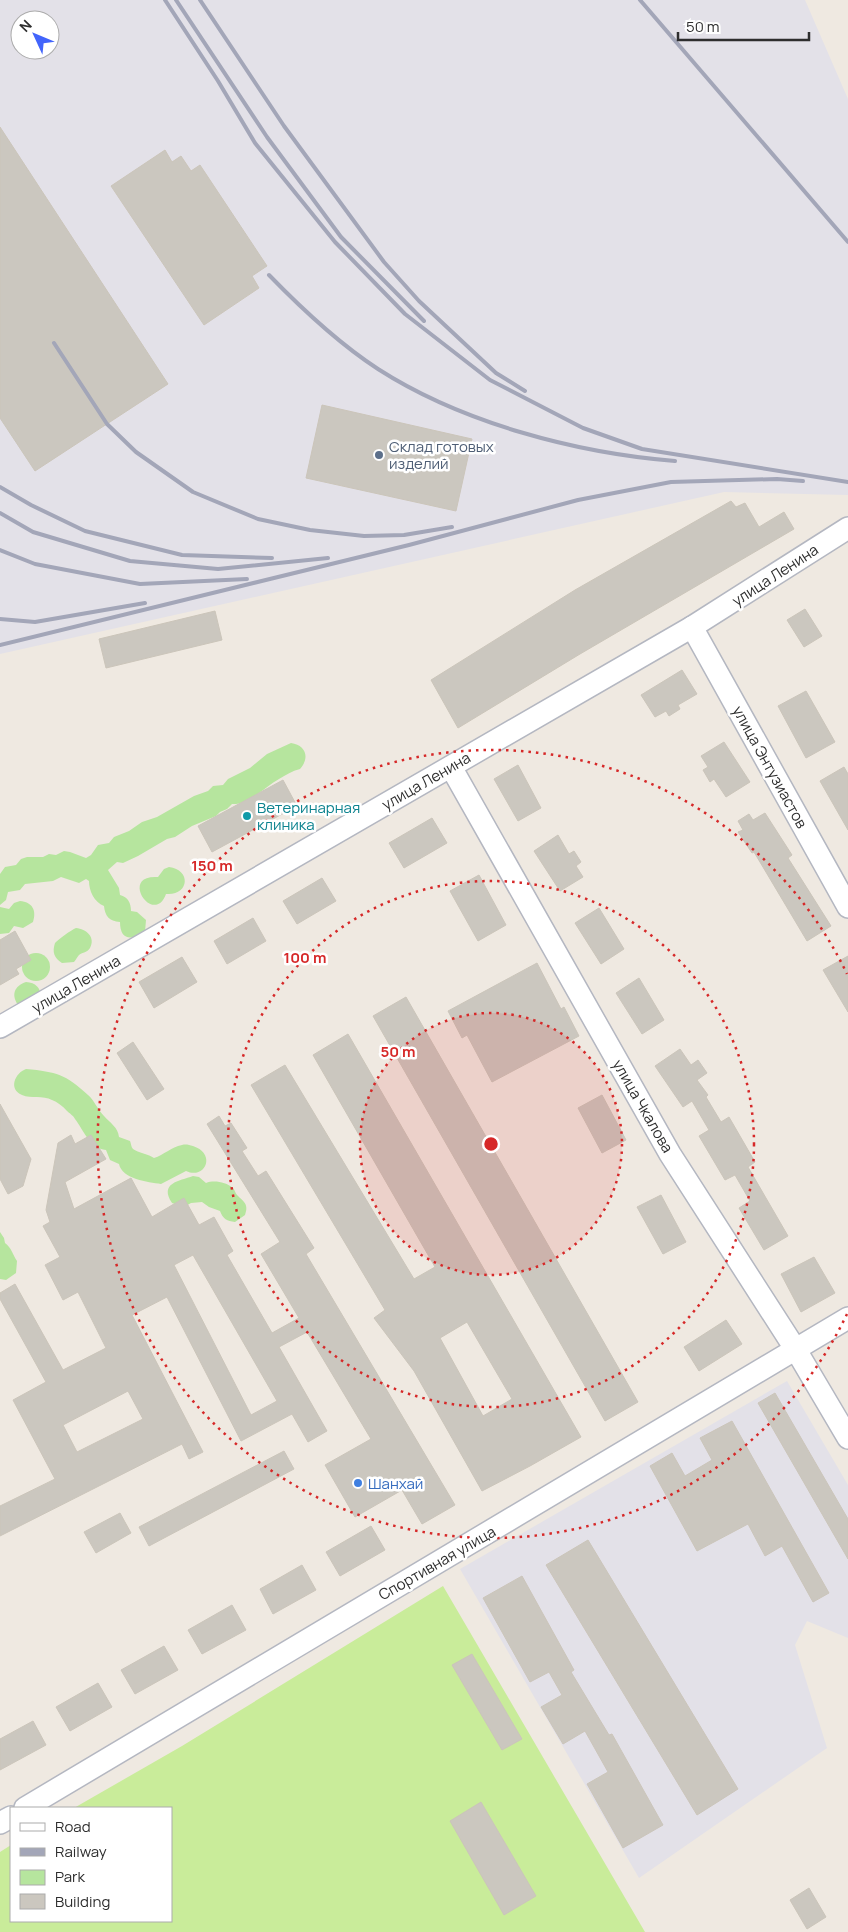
<svg xmlns="http://www.w3.org/2000/svg" width="848" height="1932" viewBox="0 0 848 1932" font-family="Manrope,sans-serif">
	<style>
		.industrial { fill: #e3e1e8; fill-rule: evenodd }
		.green { fill: #b6e59e }
		.pitch { fill: #c9ec9a }
		.building { fill: #cbc7bf; stroke: #cbc5ba; fill-rule: evenodd }
		.lines { fill: none; stroke-linecap: round; stroke-linejoin: round }
		.street-casing { stroke: #b4b7c1; stroke-width: 24 }
		.street { stroke: #fff; stroke-width: 21 }
		.rail { stroke: #a3a6b8; stroke-width: 4 }
		.ring { fill: none; stroke: #d62828; stroke-width: 2.5; stroke-dasharray: 2.5 5 }
		.service-dot { fill: #5c6f8a; stroke: #fff; stroke-width: 2 }
		.culture-dot { fill: #0f9aa8; stroke: #fff; stroke-width: 2 }
		.shop-dot { fill: #3f7fe0; stroke: #fff; stroke-width: 2 }
		.labels { text-anchor: middle; dominant-baseline: central; stroke-width: 5; stroke-linejoin: round; paint-order: stroke }
		.service-label { font-size: 15px; fill: #4e5e75; stroke: #fff; text-anchor: start }
		.street-label { font-size: 15px; fill: #2e2e2e; stroke: #fff }
		.culture-label { font-size: 15px; fill: #0d838f; stroke: #fff; text-anchor: start }
		.shop-label { font-size: 15px; fill: #366cbe; stroke: #fff; text-anchor: start }
		.centre { fill: #d62828; stroke: #fff; stroke-width: 2.5 }
		.ring-label { font-size: 15px; text-anchor: middle; font-weight: bold; fill: #d62828; stroke: #fff; stroke-width: 5; stroke-linejoin: round; paint-order: stroke }
	</style>
	<rect width="100%" height="100%" fill="#efe9e1"/>
	<g class="industrial">
		<path d="M0 0H805L848 99V495L724 492 0 654ZM20 20H50V50H20Z"/>
		<path d="M787 1381 848 1485V1638L807 1621 795 1645 827 1748 639 1878 460 1569Z"/>
	</g>
	<g class="green">
		<path d="M291 743C306 745 310 758 300 769 292 771 286 775 279 779 266 786 249 805 232 804L227 809 220 812 216 816 192 826 175 837 167 839 138 856 123 863 117 862 108 870 119 888 120 895C128 897 131 903 131 911L137 912 146 920 145 932C132 940 120 941 120 922 109 921 105 916 104 906 94 902 89 891 89 881L86 879 79 883 61 877 53 881 25 884 20 890 8 892 6 900 0 905V874L5 867 16 865 21 859 27 857H43L49 854 56 855 64 851 70 852 86 858 91 855 98 845 109 843 114 837 129 831 142 822 157 817 194 796 208 791 213 786 223 785 228 779 250 768 267 754Z"/>
		<path d="M169 867C192 870 189 896 166 894 154 927 118 874 158 877L164 869Z"/>
		<path d="M20 901C32 902 37 910 33 922L23 928 14 926 9 933 0 934V907L9 909 14 903Z"/>
		<path d="M76 928C86 929 96 937 90 948 87 953 83 952 79 955 77 957 76 960 74 962L62 963C54 958 52 952 55 943 59 939 71 930 76 928Z"/>
		<circle cx="36" cy="967" r="14"/>
		<path d="M26 982C36 983 40 987 41 997L18 1005C11 995 14 986 26 982Z"/>
		<path d="M26 1069C57 1072 65 1074 88 1095 94 1100 98 1110 104 1116 110 1123 118 1127 119 1137L130 1141C131 1143 131 1147 133 1149 138 1153 149 1154 154 1158 164 1155 171 1147 182 1145 186 1144 189 1145 193 1146 217 1154 205 1180 186 1171L161 1184C148 1182 122 1179 119 1164L110 1160 106 1150C90 1149 83 1129 75 1119 74 1116 69 1113 67 1111 63 1106 57 1102 52 1100 43 1095 31 1099 22 1095 8 1089 15 1073 26 1069Z"/>
		<path d="M193 1176 199 1177 206 1183C214 1180 226 1182 233 1188 235 1190 235 1193 237 1195 244 1202 249 1204 245 1215L235 1222C227 1221 223 1219 220 1211L209 1207 202 1202 191 1203 184 1207 172 1203C159 1183 179 1181 193 1176Z"/>
		<path d="M0 1232 4 1238 5 1243C11 1247 13 1255 17 1261L16 1273 6 1280 0 1279Z"/>
	</g>
	<path class="pitch" d="M443 1586 645 1932H0V1852L11 1845V1921H171V1808H74L182 1746Z"/>
	<g class="building">
		<path d="M0 127 168 384 35 471 0 418Z"/>
		<path d="M165 150 172 162 181 156 191 171 200 165 267 266 252 276 259 288 204 325 111 186Z"/>
		<path d="M322 405 472 439 456 511 306 478Z"/>
		<path d="M731 501 736 507 745 503 759 527 784 512 794 529 580 654 458 728 431 680 575 590Z"/>
		<path d="M805 609 822 636 804 647 787 620Z"/>
		<path d="M215 611 222 640 106 668 99 639Z"/>
		<path d="M682 670 697 694 678 705 680 709 669 716 666 711 655 717 641 695Z"/>
		<path d="M806 691 835 742 806 758 778 706Z"/>
		<path d="M724 742 750 782 726 797 714 779 710 782 703 770 708 767 701 756Z"/>
		<path d="M518 765 541 808 518 821 494 779Z"/>
		<path d="M844 767 848 774V830L820 781Z"/>
		<path d="M283 780 297 806 212 852 198 826Z"/>
		<path d="M765 813 792 855 788 858 831 926 807 941 754 852 752 853 738 832 743 830 738 821 749 814 753 820Z"/>
		<path d="M432 818 447 843 404 868 389 843Z"/>
		<path d="M558 835 569 854 574 851 581 862 576 866 583 877 560 891 534 851Z"/>
		<path d="M479 875 506 925 478 941 450 891Z"/>
		<path d="M322 878 336 901 297 924 283 901Z"/>
		<path d="M599 908 624 949 601 964 575 923Z"/>
		<path d="M253 918 266 941 227 964 214 941Z"/>
		<path d="M15 931 31 960 16 969 19 974 0 985V940Z"/>
		<path d="M848 956V1012L823 970Z"/>
		<path d="M182 957 197 982 154 1008 139 982Z"/>
		<path d="M537 963 561 1009 564 1007 579 1036 492 1082 467 1035 462 1038 448 1011Z"/>
		<path d="M639 978 664 1020 642 1034 616 993Z"/>
		<path d="M406 997 638 1402 605 1421 373 1016Z"/>
		<path d="M348 1034 581 1437 530 1466 482 1491 414 1371 374 1318 385 1310 251 1085 285 1065 414 1279 435 1267 313 1055ZM467 1322 512 1399 483 1416 440 1338Z"/>
		<path d="M133 1042 164 1089 147 1100 117 1053Z"/>
		<path d="M680 1049 691 1065 698 1060 707 1073 697 1080 708 1095 706 1097 721 1122 729 1117 755 1162 748 1167 788 1236 764 1250 739 1208 750 1201 735 1175 725 1180 699 1136 709 1130 692 1101 683 1107 655 1066Z"/>
		<path d="M602 1095 626 1140 602 1153 578 1108Z"/>
		<path d="M0 1104 31 1159 23 1186 8 1194 0 1179Z"/>
		<path d="M219 1116 225 1126 231 1123 247 1148 242 1151 258 1176 266 1171 314 1248 306 1254 455 1505 422 1524 402 1490 355 1517 325 1465 371 1439 307 1332 279 1347 327 1431 308 1442 292 1414 241 1441 167 1297 132 1315 203 1452 189 1459 182 1444 0 1536V1506L55 1479 13 1400 46 1382 0 1299V1293L15 1284 63 1370 106 1348 78 1292 63 1300 45 1265 60 1257 43 1226 50 1222 46 1210 58 1143 71 1135 75 1144 91 1135 106 1159 65 1182 74 1209 131 1178 152 1217 184 1198 199 1225 214 1217 233 1251 227 1255 272 1333 299 1318 261 1254 280 1242 207 1124ZM193 1255 277 1401 251 1415 174 1265ZM128 1391 143 1419 77 1452 63 1425Z"/>
		<path d="M661 1195 686 1242 663 1254 637 1207Z"/>
		<path d="M814 1257 835 1293 801 1312 781 1274Z"/>
		<path d="M726 1320 742 1344 699 1371 684 1347Z"/>
		<path d="M775 1393 848 1519V1559L758 1403Z"/>
		<path d="M732 1421 829 1593 813 1602 782 1546 765 1556 748 1524 697 1551 650 1466 672 1453 685 1476 712 1460 700 1438Z"/>
		<path d="M284 1451 294 1469 149 1546 139 1527Z"/>
		<path d="M120 1513 131 1533 96 1553 84 1532Z"/>
		<path d="M371 1526 385 1550 340 1576 326 1552Z"/>
		<path d="M588 1540 738 1789 697 1815 546 1565Z"/>
		<path d="M302 1565 316 1590 273 1614 260 1589Z"/>
		<path d="M522 1576 574 1670 571 1672 609 1735 612 1734 663 1825 623 1848 587 1784 608 1772 585 1731 563 1744 541 1707 562 1695 549 1672 530 1682 483 1598Z"/>
		<path d="M232 1605 246 1630 202 1654 188 1630Z"/>
		<path d="M164 1646 178 1670 135 1694 121 1670Z"/>
		<path d="M472 1654 522 1739 502 1750 452 1665Z"/>
		<path d="M98 1683 112 1707 70 1731 56 1707Z"/>
		<path d="M33 1721 46 1745 0 1770V1739Z"/>
		<path d="M481 1802 536 1896 504 1915 450 1821Z"/>
		<path d="M809 1888 826 1917 807 1929 790 1900Z"/>
	</g>
	<g class="lines">
		<defs>
			<g id="street">
				<path d="M692 627 848 907"/>
				<path d="M451 767 670 1154 796 1350 848 1438"/>
				<path d="M0 1027 692 627 848 528"/>
				<path d="M25 1808 848 1318"/>
				<path d="M0 1823 11 1817"/>
			</g>
		</defs>
		<use href="#street" class="street-casing"/>
		<use href="#street" class="street"/>
		<g class="rail">
			<path d="M165 0 218 81 255 143 335 242 405 314 490 380 583 428 642 449 848 482"/>
			<path d="M176 0 267 137 341 237 424 321"/>
			<path d="M200 0 284 126 384 262 419 301 496 373 525 391"/>
			<path d="M640 0 848 242"/>
			<path d="M269 275C302 309 338 343 378 369 462 423 576 453 675 461"/>
			<path d="M54 343 107 424 136 452 193 492 258 519 310 530 364 536 404 535 452 527"/>
			<path d="M0 487 31 505 85 531 182 555 272 558"/>
			<path d="M0 513 33 532 130 561 218 569 328 558"/>
			<path d="M0 550 35 564 140 584 247 579"/>
			<path d="M0 619 35 622 145 603"/>
			<path d="M0 645 409 545 578 500 671 482 777 479 803 481"/>
		</g>
	</g>
	<circle cx="491" cy="1144" r="131" fill="#d62828" fill-opacity=".12"/>
	<g class="ring">
		<circle cx="491" cy="1144" r="131"/>
		<circle cx="491" cy="1144" r="263"/>
		<path d="M847 1314A394 394 0 1 1 847 974"/>
	</g>
	<circle class="service-dot" cx="379" cy="455" r="5"/>
	<circle class="culture-dot" cx="247" cy="816" r="5"/>
	<circle class="shop-dot" cx="358" cy="1483" r="5"/>
	<g class="labels">
		<g class="service-label">
			<text x="389" y="446">Склад готовых<tspan x="389" dy="17">изделий</tspan></text>
		</g>
		<g class="street-label">
			<text transform="translate(775 575) rotate(-33)">улица Ленина</text>
			<text transform="translate(770 767) rotate(61)">улица Энтузиастов</text>
			<text transform="translate(426 781) rotate(-30)">улица Ленина</text>
			<text transform="translate(76 984) rotate(-30)">улица Ленина</text>
			<text transform="translate(643 1106) rotate(60)">улица Чкалова</text>
			<text transform="translate(437 1563) rotate(-30)">Спортивная улица</text>
		</g>
		<g class="culture-label">
			<text x="257" y="807">Ветеринарная<tspan x="257" dy="17">клиника</tspan></text>
		</g>
		<g class="shop-label">
			<text x="368" y="1483">Шанхай</text>
		</g>
	</g>
	<circle cx="491" cy="1144" r="8" class="centre"/>
	<g class="ring-label">
		<text x="212" y="871">150 m</text>
		<text x="305" y="963">100 m</text>
		<text x="398" y="1057">50 m</text>
	</g>
	<rect x="10" y="1807" width="162" height="115" fill="#ffffff" stroke="#ababab"/>
	<rect x="20" y="1823" width="25" height="8" fill="#ffffff" stroke="#ababab"/>
	<text x="55" y="1832" font-size="15" fill="#2e2e2e">Road</text>
	<rect x="20" y="1848" width="25" height="8" fill="#a3a6b8" stroke="#ababab"/>
	<text x="55" y="1857" font-size="15" fill="#2e2e2e">Railway</text>
	<rect x="20" y="1870" width="25" height="15" fill="#b6e59e" stroke="#ababab"/>
	<text x="55" y="1882" font-size="15" fill="#2e2e2e">Park</text>
	<rect x="20" y="1894" width="25" height="15" fill="#cbc7bf" stroke="#ababab"/>
	<text x="55" y="1907" font-size="15" fill="#2e2e2e">Building</text>
	<g transform="translate(35 35) rotate(314)"><circle r="24" fill="#ffffff" stroke="#ababab"/>
	<path d="M0-4L9 19L0 12L-9 19Z" fill="#4264fb"/>
	<text y="-8" font-size="14" font-weight="bold" text-anchor="middle" fill="#2e2e2e">N</text>
	</g>
	<path d="M678 32v8h131v-8" fill="none" stroke="#2e2e2e" stroke-width="2.5"/>
	<text x="686" y="32" font-size="15" fill="#2e2e2e" stroke="#ffffff" stroke-width="4" paint-order="stroke">50 m</text>
</svg>
